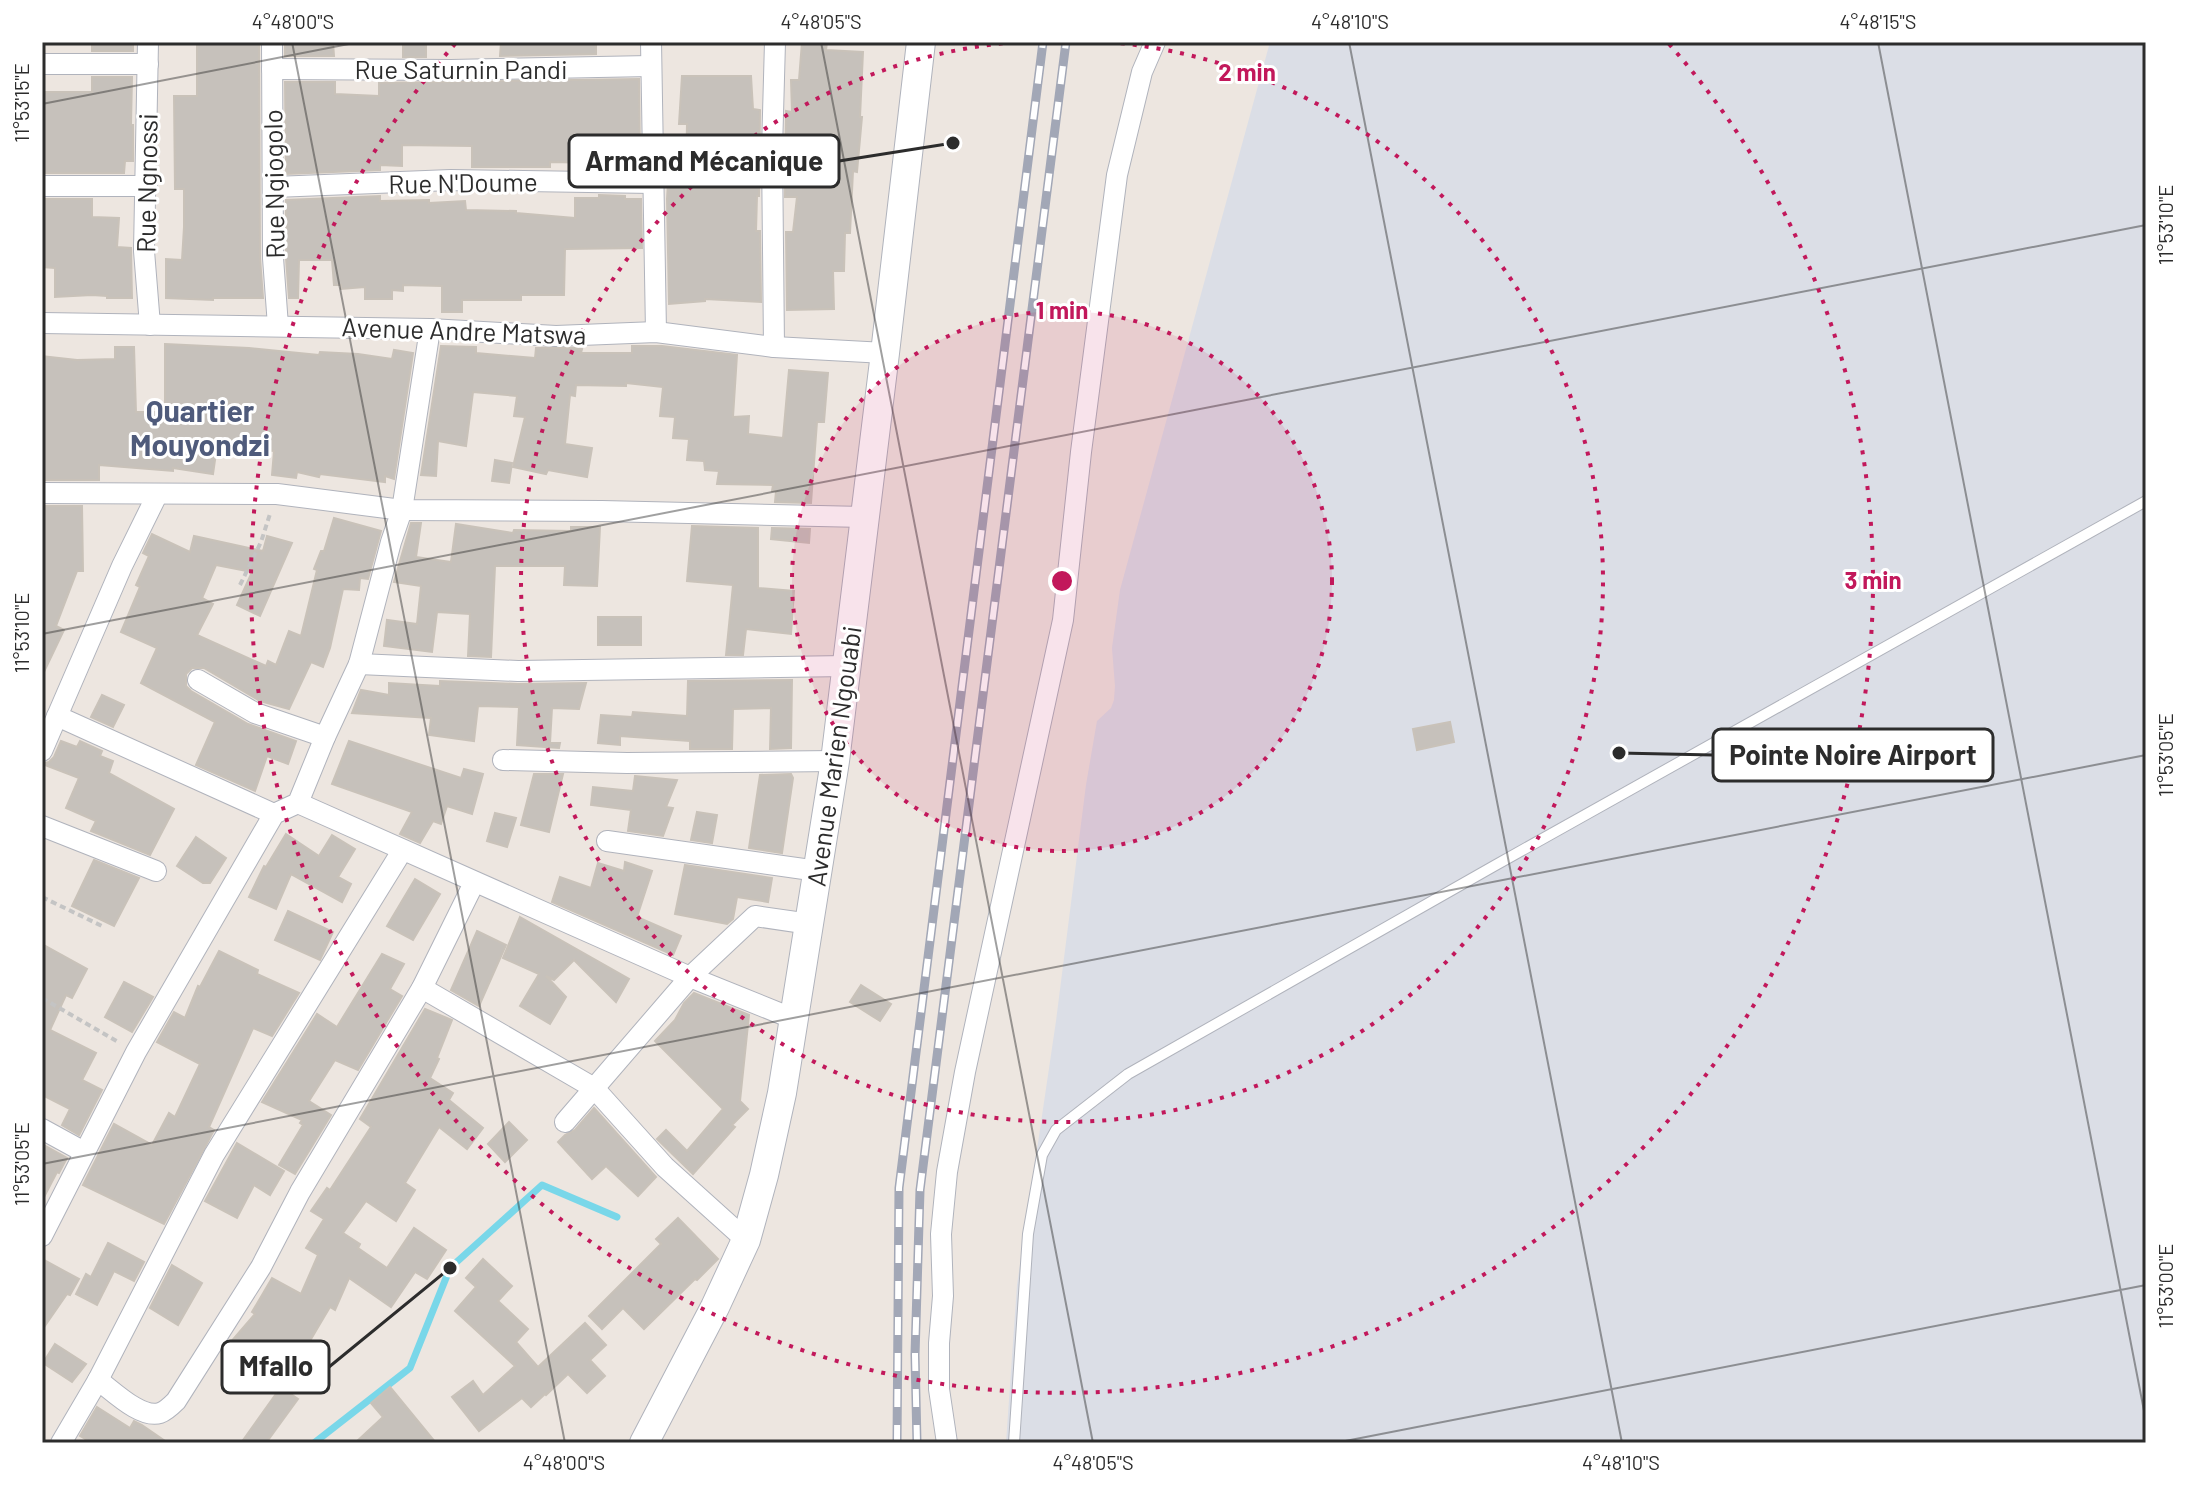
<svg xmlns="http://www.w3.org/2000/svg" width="2188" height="1485" viewBox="0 0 2188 1485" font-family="Barlow,sans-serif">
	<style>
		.airport { fill: #dbdee6 }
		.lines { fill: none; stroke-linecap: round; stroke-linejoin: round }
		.stream { stroke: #79d7e9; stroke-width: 7 }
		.building { fill: #c6c1bb; stroke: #c9c2b9; stroke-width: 2 }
		.lane-casing { stroke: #b0b3bc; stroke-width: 12 }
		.street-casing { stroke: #b0b3bc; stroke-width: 22 }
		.secondary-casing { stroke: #b0b3bc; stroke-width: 30 }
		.path { stroke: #c4c4c4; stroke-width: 4; stroke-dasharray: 6 4; stroke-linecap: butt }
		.lane { stroke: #fff; stroke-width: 10 }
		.street { stroke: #fff; stroke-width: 20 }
		.secondary { stroke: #fff; stroke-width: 28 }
		.rail-casing { stroke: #a2a7b6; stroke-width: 9 }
		.rail { stroke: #fff; stroke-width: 6; stroke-dasharray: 18; stroke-linecap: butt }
		.ticks { fill: none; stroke: #2c2c2c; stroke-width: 2; stroke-opacity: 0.45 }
		.ring { fill: none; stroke: #c2185b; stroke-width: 4; stroke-dasharray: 4 8 }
		.labels { text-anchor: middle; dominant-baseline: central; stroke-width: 6; stroke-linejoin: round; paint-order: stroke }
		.street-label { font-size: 26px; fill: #2c2c2c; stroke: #fff }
		.quarter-label { font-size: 30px; font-weight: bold; fill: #4f5b7b; stroke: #fff }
		.centre { fill: #c2185b; stroke: #fff; stroke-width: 4 }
		.ring-label { font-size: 24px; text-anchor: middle; font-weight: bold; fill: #c2185b; stroke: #fff; stroke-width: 6; stroke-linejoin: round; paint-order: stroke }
		.leader { fill: none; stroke: #2c2c2c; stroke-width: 3 }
		.callout-dot { fill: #2c2c2c; stroke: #fff; stroke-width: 3 }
		.callout { fill: #fff; stroke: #2c2c2c; stroke-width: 3 }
		.callout-label { font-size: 28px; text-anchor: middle; font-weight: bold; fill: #2c2c2c }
		.neatline { fill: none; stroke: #2c2c2c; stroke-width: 3 }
		.ticks-label { font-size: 20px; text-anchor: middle; fill: #2c2c2c }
	</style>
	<rect width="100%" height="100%" fill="#ede6e0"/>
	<path class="airport" d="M1270 42H2146V1443H1006L1017 1285 1056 1021 1086 785 1097 721 1111 708 1114 700 1115 686 1112 648 1120 590Z"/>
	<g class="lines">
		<path class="stream" d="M314 1443 410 1368 450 1268 542 1185 617 1217"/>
	</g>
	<g class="building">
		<rect x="92" y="42" width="41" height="9"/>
		<path d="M197 42H259L260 258 263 298H213V300L166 298V259L182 260 184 227V189H175L174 96H197Z"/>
		<path d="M285 42H333L334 56H285Z"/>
		<rect x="403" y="42" width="23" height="15"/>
		<path d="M501 42H596V54L500 56Z"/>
		<path d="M802 42H827L826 50 863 52 860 117H862L857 172 853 171 850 233H845L844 271H833L834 309 787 310 786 232H793L797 197H785L786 111 792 112 791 80H799Z"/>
		<path d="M682 76H751L753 109 760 110 759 196H757L756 231H760L761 302 705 299V301L669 304 667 199 668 183 686 182 687 124H679Z"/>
		<path d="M92 77H132L131 125H133V161H125L124 173H42V92H92Z"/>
		<path d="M639 79 640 164H625V170L599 169V163L550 162V167H472V146L402 145V166L380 165V170L286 174 285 82H335V94L379 96V83Z"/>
		<path d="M599 195 625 196V199H641L642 248 565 249 564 295H521V300H462V312H442V286L403 285V291L392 290V299H365V287L341 289V285H334L332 260H299L298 298H289L286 258V200L380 196V201L429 200V203L465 201 466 210 516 211V213L575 218V198H599Z"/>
		<path d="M42 199H92V217L119 218 117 247 131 248 132 298H107V296L92 295 55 297V268L42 267Z"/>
		<path d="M165 344 249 348 319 355 320 352 358 354 392 359 394 350 413 353 394 479 385 476V482L320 474 319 477 297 472 296 478 272 475 274 451 217 446 213 474 173 468V471L99 465V480H42V356L77 360 115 359V347H134L136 412H165Z"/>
		<path d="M441 346 476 347V353L535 358 536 348H576L582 349 581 353H632V346H662L737 355 733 417 749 416 748 434 783 438 789 370 828 373 824 422H817L811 503 775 502 776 491H772L773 485 717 484 719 471 705 470 704 461 687 460 689 439 673 438 675 417 660 416 663 387 626 383V386L576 385 575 396 570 395 565 444 592 448 587 477 548 470 546 474 513 467 525 417 514 416 517 396 473 392 466 446 438 441 436 476 421 475Z"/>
		<path d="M495 460 512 463 509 483 492 481Z"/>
		<path d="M42 506H82L83 571H77L56 626 64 630 42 676Z"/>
		<path d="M334 518 381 531 368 579 360 578 359 590 343 589 330 648 323 667 311 662 289 709 260 701 204 668H192L186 674V686L191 691 248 724 296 741 288 764 267 756 255 791 196 765 215 722 141 683 157 648 121 632 140 587 136 585 149 556 143 553 152 534 190 552 194 536 263 551 267 536 292 543 260 616 237 605 252 572 216 565 202 598 213 604 197 635 266 666 268 661 276 665 289 631 301 636 317 570 314 569 321 551H324Z"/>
		<path d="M411 523H421L416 557 451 562 456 524 513 533 514 530 571 531V527H600L597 586 564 585 565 566H495L491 657 468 656 470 614 437 612 432 652 384 646 387 620 417 624 421 586 394 582Z"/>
		<path d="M692 526 758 528V588L794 591 791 634 746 629 743 655H726L733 585 687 581Z"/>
		<path d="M772 528 810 529 809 543 771 539Z"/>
		<rect x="598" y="617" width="43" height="28"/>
		<path d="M792 680 791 748 770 749 771 708 733 709 732 749H690V741L620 736V745L598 743 601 715 632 717 633 712 687 716 688 681Z"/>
		<path d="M440 681 518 684 586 683 579 709 552 708 550 743H560L559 748 517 745 519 707 478 706 474 741 429 735 431 718 352 713 361 690 389 695V683L440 686Z"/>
		<path d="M102 695 124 705 113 727 91 717Z"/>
		<path d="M1450 722 1454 742 1417 750 1413 729Z"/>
		<path d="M61 741 77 747 80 741 102 751 100 756 113 761 109 773 174 809 150 855 91 831 96 821 66 808 79 778 42 764 49 762 54 757Z"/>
		<path d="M349 741 461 778 464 769 483 774 472 814 447 806 441 824 433 821 420 843 400 834 412 812 332 784Z"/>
		<path d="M534 774H563L549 832 521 825Z"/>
		<path d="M791 774 793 778 782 853 749 848 760 775Z"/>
		<path d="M635 776 677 780 666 807 673 808 663 836 628 831 631 810 591 805 593 787 633 791Z"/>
		<path d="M697 812 717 815 712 843 691 840Z"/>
		<path d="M495 813 516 818 507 847 487 841Z"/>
		<path d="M286 834 319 856 332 835 355 849 338 877 351 884 342 902 291 874 276 909 249 897 264 866 266 867Z"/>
		<path d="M196 837 226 858 210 883H203L177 866Z"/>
		<path d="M94 860 139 878 114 926 72 906Z"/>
		<path d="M625 862 652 871 637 917 681 936 673 955 552 902 560 877 591 888 598 863 624 871Z"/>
		<path d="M685 865 772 878 768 902 737 897 733 919 727 924 675 914Z"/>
		<path d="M415 879 440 894 413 940 387 926Z"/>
		<path d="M288 911 333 932 320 960 275 940Z"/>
		<path d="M520 917 629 979 616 1002 574 960 554 980 546 976 566 997 550 1024 520 1006 539 974 503 958Z"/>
		<path d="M477 931 506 945 479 1006 451 990Z"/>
		<path d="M42 944 87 969 72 998 66 995 50 1030 96 1053 82 1080 102 1090 79 1135 62 1125 70 1109 42 1095Z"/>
		<path d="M219 951 258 970 257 974 299 993 272 1036 253 1028 209 1127 214 1130 164 1224 83 1185 114 1124 152 1145 169 1113 175 1117 200 1064 157 1042 174 1012 185 1018 198 986 200 987Z"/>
		<path d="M382 954 404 964 390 989 402 996 358 1070 335 1060 309 1101 331 1115 295 1174 279 1165 303 1125 300 1123 302 1120 262 1102 317 1014 337 1027Z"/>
		<path d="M124 982 153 997 132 1032 105 1017Z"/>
		<path d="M861 985 891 1004 880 1021 850 1002Z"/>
		<path d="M694 993 749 1015 740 1101 748 1109 732 1125 735 1127 693 1174 657 1139 666 1130 687 1151 723 1109 655 1041 675 1020 684 1003Z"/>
		<path d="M425 1009 452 1020 437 1058 439 1059 430 1078 453 1093 449 1100 483 1128 467 1149 439 1127 405 1183 415 1190 396 1221 366 1201 343 1233 360 1244 358 1248 387 1268 414 1228 446 1250 427 1279 415 1272 391 1307 349 1278 335 1310 330 1307 307 1346 298 1341 271 1380 230 1343 255 1314 252 1312 272 1278 301 1294 318 1255 306 1248 324 1219 311 1211 327 1188 330 1190 371 1127 360 1119Z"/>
		<path d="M594 1108 656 1177 638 1196 606 1166 592 1179 558 1142 565 1135 575 1130Z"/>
		<path d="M509 1122 527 1140 505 1162 488 1144Z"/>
		<path d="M237 1143 284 1171 270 1195 254 1185 237 1218 205 1201Z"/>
		<path d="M42 1144 67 1158 59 1173 57 1172 42 1201Z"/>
		<path d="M678 1218 718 1259 697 1280 695 1279 644 1329 623 1308 602 1329 589 1316 661 1244 656 1239Z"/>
		<path d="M108 1243 144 1262 134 1281 114 1271 97 1305 76 1294 86 1274 91 1277Z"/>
		<path d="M42 1259 79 1279 70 1295 67 1294 42 1330Z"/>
		<path d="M483 1259 512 1286 498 1301 528 1329 516 1342 538 1367 585 1323 606 1345 590 1360 605 1376 587 1393 568 1374 546 1395 545 1394 531 1407 522 1398 479 1431 452 1397 473 1381 483 1395 515 1366 455 1311 476 1287 466 1278Z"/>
		<path d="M172 1265 202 1283 178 1325 150 1308Z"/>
		<path d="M55 1344 86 1364 72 1382 43 1363Z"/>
		<path d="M281 1387 298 1399 266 1443H241Z"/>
		<path d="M390 1387 436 1443H355L383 1417 371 1403Z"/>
		<path d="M97 1407 130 1428 134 1421 142 1425 168 1443H92L80 1436Z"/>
	</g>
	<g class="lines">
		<defs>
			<path id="lane" d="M1014 1443 1028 1234 1042 1155 1056 1130 1128 1074 1494 866 2146 501"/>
			<g id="street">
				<path d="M148 42 144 251 150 325"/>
				<path d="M272 42 273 258 278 326"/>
				<path d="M651 42 656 332"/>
				<path d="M42 64H148"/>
				<path d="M272 69 451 70 650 66"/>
				<path d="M42 186H147"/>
				<path d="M274 187 451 180 653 183"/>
				<path d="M42 323 430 329 556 336 656 332 774 347 885 353"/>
				<path d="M774 347 772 150 775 42"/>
				<path d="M42 493 277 494 402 510 602 511 864 517"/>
				<path d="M359 664 518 671 847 666"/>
				<path d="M198 680 255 713 325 737"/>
				<path d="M57 716 274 814"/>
				<path d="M42 751 122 566 157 495"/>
				<path d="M503 760 627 763 835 761"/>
				<path d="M298 803 690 977 794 1019"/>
				<path d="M42 826 156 871"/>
				<path d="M607 841 818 871"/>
				<path d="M422 988 594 1088 665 1167 746 1240"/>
				<path d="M565 1122 690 977 755 916 810 924"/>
				<path d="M42 1129 84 1152"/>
				<path d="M42 1236 136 1052 274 814 298 803 325 737 359 664 391 542 402 510 430 329"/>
				<path d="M98 1380C113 1391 141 1419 160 1413 166 1411 171 1406 176 1401L261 1267 300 1192 422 988 474 883"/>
				<path d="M61 1443 98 1380 214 1155 402 851"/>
				<path d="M947 1443 939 1389V1343L943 1296 941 1234 947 1172 965 1072 1063 620 1081 452 1117 175 1142 72 1155 42"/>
			</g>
			<path id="secondary" d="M644 1443 715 1307 746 1240 764 1175 782 1093 835 761 885 353 921 42"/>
		</defs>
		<use href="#lane" class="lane-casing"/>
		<use href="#street" class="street-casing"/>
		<use href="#secondary" class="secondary-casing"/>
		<g class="path">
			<path d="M240 585 261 542 270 514"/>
			<path d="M42 897 104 927"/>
			<path d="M42 998 120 1043"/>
		</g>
		<use href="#lane" class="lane"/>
		<use href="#street" class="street"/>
		<use href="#secondary" class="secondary"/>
		<defs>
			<g id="rail">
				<path d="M897 1443 899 1188 1043 42"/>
				<path d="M917 1443 915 1355 920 1190 1066 42"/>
			</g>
		</defs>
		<use href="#rail" class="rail-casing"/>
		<use href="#rail" class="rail"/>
	</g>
	<path class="ticks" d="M292 42 565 1443M821 42 1093 1443M1349 42 1622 1443M1878 42 2146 1421M42 104 359 42M42 634 2146 225M42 1164 2146 755M1335 1443 2146 1285"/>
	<circle cx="1062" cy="581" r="270" fill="#c2185b" fill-opacity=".12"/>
	<g class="ring">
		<circle cx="1062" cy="581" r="270"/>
		<path d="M1109 42A541 541 0 1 1 1015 42"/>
		<path d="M1669 44A811 811 0 1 1 455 44"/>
	</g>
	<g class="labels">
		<g class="street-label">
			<text x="461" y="68">Rue Saturnin Pandi</text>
			<text transform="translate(463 182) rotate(-1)">Rue N'Doume</text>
			<text transform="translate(146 183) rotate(-89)">Rue Ngnossi</text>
			<text transform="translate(273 184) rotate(-91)">Rue Ngiogolo</text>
			<text transform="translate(464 330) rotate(2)">Avenue Andre Matswa</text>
			<text transform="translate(833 756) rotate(-82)">Avenue Marien Ngouabi</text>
		</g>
		<g class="quarter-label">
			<text x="200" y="410">Quartier<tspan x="200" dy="34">Mouyondzi</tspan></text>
		</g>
	</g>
	<circle cx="1062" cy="581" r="12" class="centre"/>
	<g class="ring-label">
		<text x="1247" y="81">2 min</text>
		<text x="1062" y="319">1 min</text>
		<text x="1873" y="589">3 min</text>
	</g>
	<path class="leader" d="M953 143L839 161M1619 753L1713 755M450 1268L329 1367"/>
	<g class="callout-dot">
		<circle cx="953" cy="143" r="8"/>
		<circle cx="1619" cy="753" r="8"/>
		<circle cx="450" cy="1268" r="8"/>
	</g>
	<g class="callout">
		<rect x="569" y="135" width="270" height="52" rx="8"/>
		<rect x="1713" y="729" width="280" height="52" rx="8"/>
		<rect x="222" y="1341" width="107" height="52" rx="8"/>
	</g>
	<g class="callout-label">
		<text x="704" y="171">Armand Mécanique</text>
		<text x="1853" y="765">Pointe Noire Airport</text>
		<text x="276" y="1376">Mfallo</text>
	</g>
	<rect width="2188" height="1485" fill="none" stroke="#ffffff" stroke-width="88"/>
	<rect x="44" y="44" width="2100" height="1397" class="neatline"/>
	<g class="ticks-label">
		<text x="293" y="29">4°48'00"S</text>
		<text x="821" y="29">4°48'05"S</text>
		<text x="1350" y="29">4°48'10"S</text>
		<text x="1878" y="29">4°48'15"S</text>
		<text transform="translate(22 103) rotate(-90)" y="7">11°53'15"E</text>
		<text transform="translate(2166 225) rotate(-90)" y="7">11°53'10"E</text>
		<text transform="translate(22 633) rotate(-90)" y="7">11°53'10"E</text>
		<text transform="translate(2166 755) rotate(-90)" y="7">11°53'05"E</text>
		<text transform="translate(22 1164) rotate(-90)" y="7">11°53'05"E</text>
		<text transform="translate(2166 1286) rotate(-90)" y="7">11°53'00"E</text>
		<text x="564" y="1470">4°48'00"S</text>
		<text x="1093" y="1470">4°48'05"S</text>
		<text x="1621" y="1470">4°48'10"S</text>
	</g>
</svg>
